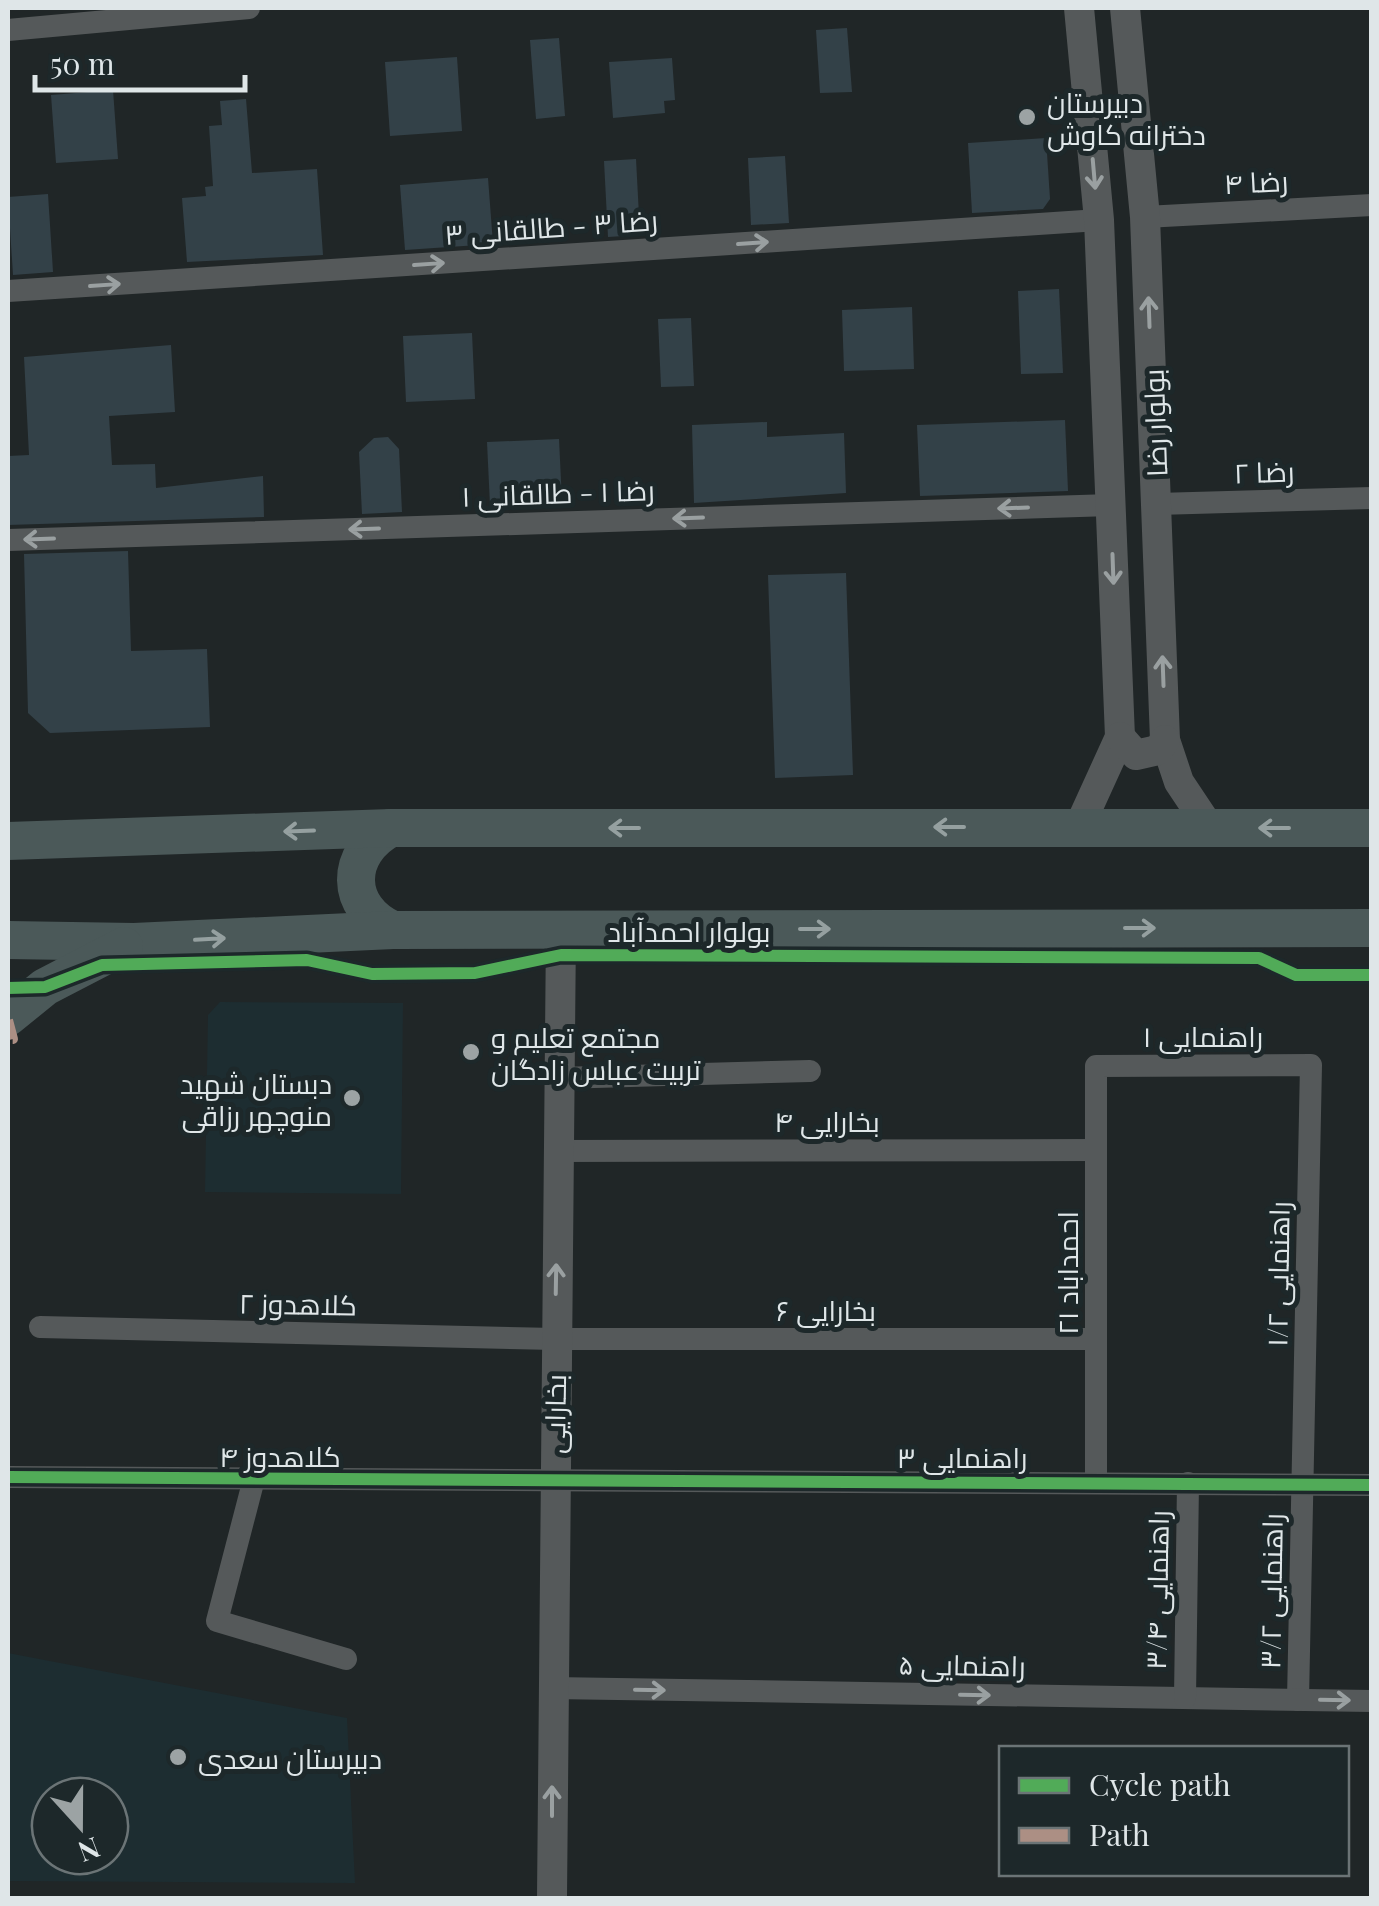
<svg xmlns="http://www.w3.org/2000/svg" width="1379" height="1906" viewBox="0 0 1379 1906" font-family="'Playfair Display',Cairo,serif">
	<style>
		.built { fill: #1d2d31; fill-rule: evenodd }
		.building { fill: #334148 }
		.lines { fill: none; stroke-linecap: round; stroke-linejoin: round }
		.minor { stroke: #55595a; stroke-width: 22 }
		.tertiary { stroke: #55595a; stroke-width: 30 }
		.primary { stroke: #4b5959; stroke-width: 38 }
		.quiet { stroke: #ac8f84; stroke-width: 10; stroke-dasharray: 20 10; stroke-linecap: butt }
		.cycleway-casing { stroke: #1d282a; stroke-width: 19 }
		.cycleway { stroke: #51ab58; stroke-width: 12 }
		.oneway { stroke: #9aa0a1 }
		.oneway2 { stroke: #95a0a0 }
		.poi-dot { fill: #9ca3a4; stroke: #1d282a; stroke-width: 4 }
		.labels { text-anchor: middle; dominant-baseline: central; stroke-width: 10; stroke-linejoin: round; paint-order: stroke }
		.poi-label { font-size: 28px; fill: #dfe6e8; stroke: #1d282a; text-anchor: start }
		.street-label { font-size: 28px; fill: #dfe6e8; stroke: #1d282a }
	</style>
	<rect width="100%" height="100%" fill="#202627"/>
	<g class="built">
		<path d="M220 1002 403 1003 401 1194 205 1192 208 1015Z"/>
		<path d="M8 1653 347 1718 355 1883 8 1881ZM50 1796H110V1856H50Z"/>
	</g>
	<g class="building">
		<path d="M847 28 852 92 820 93 816 30Z"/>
		<path d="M559 38 565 116 536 119 530 40Z"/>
		<path d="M457 57 462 131 390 136 385 62Z"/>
		<path d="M672 58 675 100 664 101 665 113 613 118 609 62Z"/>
		<path d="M113 90 118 159 56 163 51 95Z"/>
		<path d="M246 99 252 173 317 169 323 255 187 262 182 198 206 196 205 187 213 186 209 126 222 125 220 101Z"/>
		<path d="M1046 138 1050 199 1043 209 972 213 968 143Z"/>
		<path d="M785 156 789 223 751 225 748 158Z"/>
		<path d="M636 159 640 235 608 237 604 161Z"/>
		<path d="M488 178 493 244 405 250 400 185Z"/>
		<path d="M48 194 53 272 13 275 8 197Z"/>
		<path d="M1059 289 1063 373 1021 374 1018 291Z"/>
		<path d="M912 307 914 369 844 371 842 310Z"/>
		<path d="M691 318 694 386 661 387 658 319Z"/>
		<path d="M472 333 475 399 406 402 403 336Z"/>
		<path d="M171 345 175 412 109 416 112 465 155 464 156 488 263 476 264 517 8 525V456L29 455 24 357Z"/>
		<path d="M1065 420 1068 491 920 496 917 425Z"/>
		<path d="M767 422V437L844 433 846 493 694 503 692 425Z"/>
		<path d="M388 437 399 449 402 512 362 514 359 452 374 438Z"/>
		<path d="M559 439 562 502 490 505 487 442Z"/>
		<path d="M128 551 131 651 207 649 210 727 50 733 28 713 24 554Z"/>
		<path d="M846 573 853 775 775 778 768 575Z"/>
	</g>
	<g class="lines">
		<g class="minor">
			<path d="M8 30 249 8"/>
			<path d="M1145 217 1372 205"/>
			<path d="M8 291 1099 220"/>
			<path d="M1157 504 1372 498"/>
			<path d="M8 540 1111 505"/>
			<path d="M559 1078 810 1071"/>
			<path d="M558 1151 1096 1150"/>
			<path d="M40 1327 555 1339H1096"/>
			<path d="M8 1477 1372 1485"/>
			<path d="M254 1479 217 1621 346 1659"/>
			<path d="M1096 1481V1066L1311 1065 1298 1700"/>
			<path d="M552 1688 1372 1701"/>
			<path d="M1185 1698 1188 1483"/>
		</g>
		<g class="tertiary">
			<path d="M1079 8 1099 220 1120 737 1079 827"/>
			<path d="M1125 8 1145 217 1165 740 1179 782 1209 827"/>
			<path d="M1120 737 1136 755 1158 750 1165 740"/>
			<path d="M552 1898 561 930"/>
		</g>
		<g class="primary">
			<path d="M391 828C344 853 344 908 393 930"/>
			<path d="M8 841 391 828H1372"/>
			<path d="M8 940 134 942 393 930 1372 928"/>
			<path d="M8 1017 45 987 124 946"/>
		</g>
		<path class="quiet" d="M8 1020 13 1039H8"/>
		<defs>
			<g id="cycleway">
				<path d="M8 988 45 987 102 965 307 960 372 974 475 973 561 955 1259 958 1296 975H1372"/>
				<path d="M8 1477 1372 1485"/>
			</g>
		</defs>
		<use href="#cycleway" class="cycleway-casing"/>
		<use href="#cycleway" class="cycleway"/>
	</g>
	<defs><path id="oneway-shaft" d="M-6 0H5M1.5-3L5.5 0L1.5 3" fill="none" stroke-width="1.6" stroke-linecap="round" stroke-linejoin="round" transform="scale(2.5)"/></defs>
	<g class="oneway">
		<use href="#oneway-shaft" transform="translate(1094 174) rotate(85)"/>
		<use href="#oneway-shaft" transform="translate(753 243) rotate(-4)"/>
		<use href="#oneway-shaft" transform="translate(429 264) rotate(-4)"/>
		<use href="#oneway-shaft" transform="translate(105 285) rotate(-4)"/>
		<use href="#oneway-shaft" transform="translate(1149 312) rotate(-92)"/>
		<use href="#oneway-shaft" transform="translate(1013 508) rotate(178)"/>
		<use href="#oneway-shaft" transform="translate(688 518) rotate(178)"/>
		<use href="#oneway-shaft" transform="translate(364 529) rotate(178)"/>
		<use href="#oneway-shaft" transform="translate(39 539) rotate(178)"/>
		<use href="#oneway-shaft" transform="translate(1113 569) rotate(88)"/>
		<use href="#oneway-shaft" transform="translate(1163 671) rotate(-92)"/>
		<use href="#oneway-shaft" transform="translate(556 1279) rotate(-89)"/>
		<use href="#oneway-shaft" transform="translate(650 1690) rotate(1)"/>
		<use href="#oneway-shaft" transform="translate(975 1695) rotate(1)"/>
		<use href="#oneway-shaft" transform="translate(1335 1700) rotate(1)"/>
		<use href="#oneway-shaft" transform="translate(552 1801) rotate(-90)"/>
	</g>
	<g class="oneway2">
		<use href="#oneway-shaft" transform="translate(949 827) rotate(180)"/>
		<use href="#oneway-shaft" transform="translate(624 828) rotate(180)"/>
		<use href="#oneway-shaft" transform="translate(1274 828) rotate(-180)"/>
		<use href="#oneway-shaft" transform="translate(299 831) rotate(178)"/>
		<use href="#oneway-shaft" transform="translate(1140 928)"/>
		<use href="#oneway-shaft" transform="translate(815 929)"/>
		<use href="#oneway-shaft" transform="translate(210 939) rotate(-3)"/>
	</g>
	<g class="poi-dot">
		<circle cx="1027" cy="117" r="10"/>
		<circle cx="471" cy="1052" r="10"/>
		<circle cx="352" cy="1098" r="10"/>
		<circle cx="178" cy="1757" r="10"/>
	</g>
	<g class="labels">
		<g class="poi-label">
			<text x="1047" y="101">دبیرستان<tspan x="1047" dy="32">دخترانه کاوش</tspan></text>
			<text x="491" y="1036">مجتمع تعلیم و<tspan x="491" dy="32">تربیت عباس زادگان</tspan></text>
			<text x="332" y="1082" text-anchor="end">دبستان شهید<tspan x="332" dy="32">منوچهر رزاقی</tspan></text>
			<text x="198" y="1757">دبیرستان سعدی</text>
		</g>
		<g class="street-label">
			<text transform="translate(1256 181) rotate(-3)">رضا ۴</text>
			<text transform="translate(551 226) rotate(-4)">رضا ۳ - طالقانی ۳</text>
			<text transform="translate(1154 423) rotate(-92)">بولوار رضا</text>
			<text transform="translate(1264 471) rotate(-2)">رضا ۲</text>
			<text transform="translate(558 492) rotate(-2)">رضا ۱ - طالقانی ۱</text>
			<text x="689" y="930">بولوار احمدآباد</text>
			<text x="1203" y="1035">راهنمایی ۱</text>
			<text x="827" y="1120">بخارایی ۴</text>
			<text transform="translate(1066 1273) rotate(-90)">احمداباد ۲۱</text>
			<text transform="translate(1277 1274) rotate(-89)">راهنمایی ۱/۲</text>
			<text transform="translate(298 1303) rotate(1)">کلاهدوز ۲</text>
			<text x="826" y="1309">بخارایی ۶</text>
			<text transform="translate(554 1414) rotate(-89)">بخارایی</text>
			<text x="280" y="1455">کلاهدوز ۴</text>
			<text x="962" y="1456">راهنمایی ۳</text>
			<text transform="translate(1156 1590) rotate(-89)">راهنمایی ۳/۴</text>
			<text transform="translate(1270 1591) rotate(-89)">راهنمایی ۳/۲</text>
			<text transform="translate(962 1664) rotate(1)">راهنمایی ۵</text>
		</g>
	</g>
	<rect width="1379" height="1906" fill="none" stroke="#dfe6e8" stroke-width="20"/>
	<rect x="999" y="1746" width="350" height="130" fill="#1d282a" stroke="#6b7476" stroke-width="2.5"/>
	<rect x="1019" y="1778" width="50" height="15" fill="#51ab58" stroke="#6b7476" stroke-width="2.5"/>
	<text x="1089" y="1796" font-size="30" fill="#dfe6e8">Cycle path</text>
	<rect x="1019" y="1828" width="50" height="15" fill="#ac8f84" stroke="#6b7476" stroke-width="2.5"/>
	<text x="1089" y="1846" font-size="30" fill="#dfe6e8">Path</text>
	<g transform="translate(80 1826) rotate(159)"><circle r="48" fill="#1d282a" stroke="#6b7476" stroke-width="2.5"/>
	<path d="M0-8L18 38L0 25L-18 38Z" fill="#9ca3a4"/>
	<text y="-15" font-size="28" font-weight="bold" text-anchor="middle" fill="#dfe6e8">N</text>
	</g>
	<path d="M35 75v15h210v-15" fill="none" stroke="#dfe6e8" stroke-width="5"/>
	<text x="50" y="75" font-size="30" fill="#dfe6e8" stroke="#1d282a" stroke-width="8" paint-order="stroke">50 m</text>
</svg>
